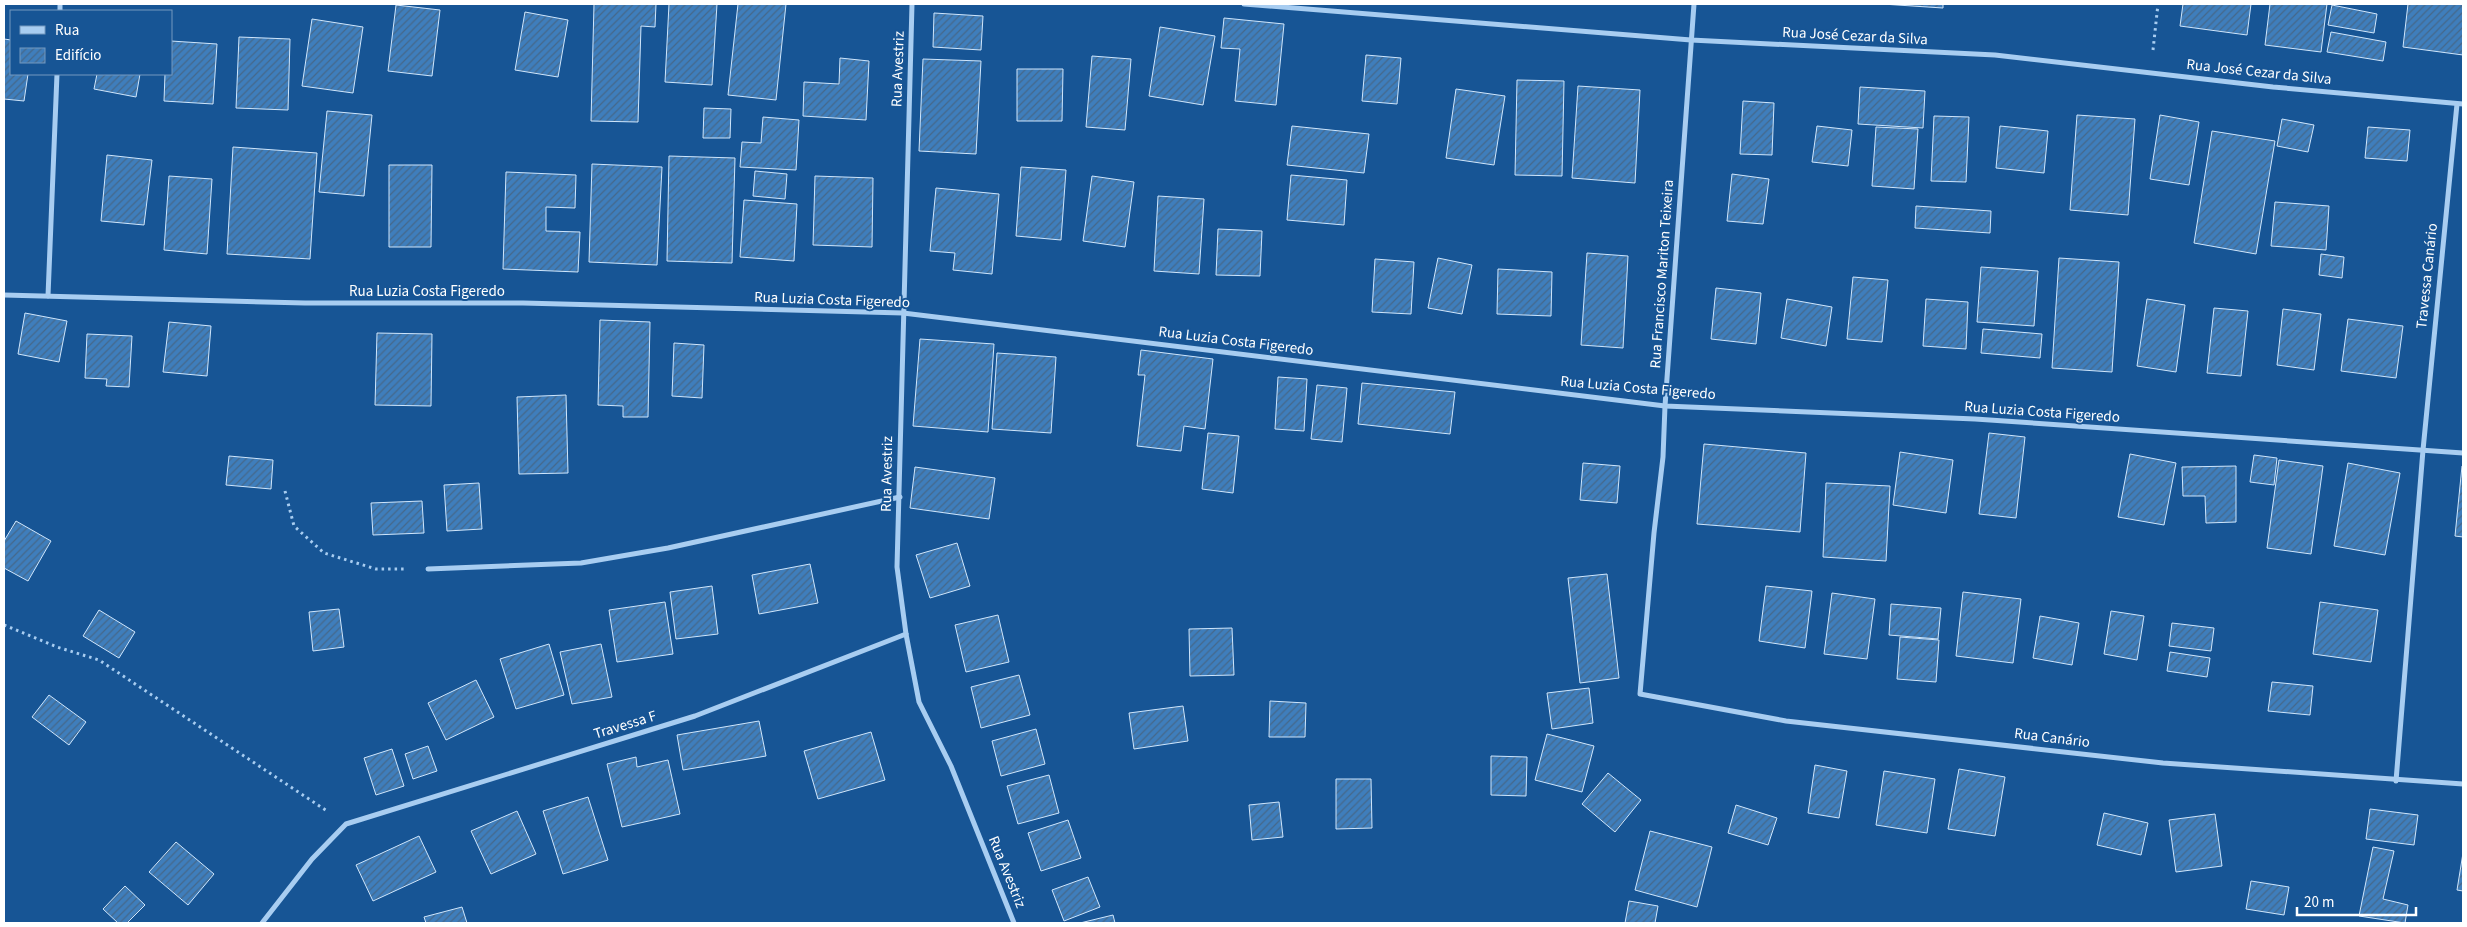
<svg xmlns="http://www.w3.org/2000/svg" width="2467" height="927" viewBox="0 0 2467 927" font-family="'Source Sans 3',sans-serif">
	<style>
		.building { fill: url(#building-hatch); stroke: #cfe6fc }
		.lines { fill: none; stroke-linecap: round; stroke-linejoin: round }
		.path { stroke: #a8cdf1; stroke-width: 3; stroke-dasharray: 2.5 4; stroke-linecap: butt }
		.minor { stroke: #a8cdf1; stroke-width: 5 }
		.labels { text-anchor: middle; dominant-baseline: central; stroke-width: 4; stroke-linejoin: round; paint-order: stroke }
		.street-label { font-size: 15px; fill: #fff; stroke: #175595 }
	</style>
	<defs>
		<pattern id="building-hatch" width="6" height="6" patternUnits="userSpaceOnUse" patternTransform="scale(1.25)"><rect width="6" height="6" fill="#3f7ebc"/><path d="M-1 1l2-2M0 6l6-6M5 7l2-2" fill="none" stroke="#45688a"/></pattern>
	</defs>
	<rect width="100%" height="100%" fill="#175595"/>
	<g class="building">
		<path d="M594 4H656L655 27 641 26 638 122 591 121Z"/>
		<path d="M669 4H717L712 85 665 82Z"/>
		<path d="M738 4H786L776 100 728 95Z"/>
		<path d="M1882 4H1943V8Z"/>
		<path d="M2183 4H2251L2247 35 2180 26Z"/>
		<path d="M2270 4H2327L2321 52 2265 45Z"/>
		<path d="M2408 4H2463V55L2403 47Z"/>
		<path d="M396 5 440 10 432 76 388 71Z"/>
		<path d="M2332 5 2377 14 2374 33 2328 25Z"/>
		<path d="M525 12 568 20 558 77 515 70Z"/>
		<path d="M934 13 983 16 981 50 933 47Z"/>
		<path d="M1224 18 1284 24 1276 105 1235 101 1240 49 1221 48Z"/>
		<path d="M312 19 363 27 353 93 302 86Z"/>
		<path d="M1160 27 1215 36 1203 105 1149 96Z"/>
		<path d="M2331 32 2386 42 2383 61 2327 52Z"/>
		<path d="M239 37 290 39 288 110 236 108Z"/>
		<path d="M4 39 11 40V74H28L24 101 4 99Z"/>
		<path d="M171 41 217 44 213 104 164 101 165 74H171Z"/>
		<path d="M1366 55 1401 58 1397 104 1362 101Z"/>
		<path d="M1092 56 1131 59 1125 130 1086 127Z"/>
		<path d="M840 58 869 61 866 120 803 116 804 82 839 84Z"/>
		<path d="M923 59 981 61 976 154 919 151Z"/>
		<path d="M1017 69H1063L1062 121H1017Z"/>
		<path d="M97 74H140L136 97 94 89Z"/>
		<path d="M1517 80 1564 81 1562 176 1515 175Z"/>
		<path d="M1578 86 1640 90 1635 183 1572 178Z"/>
		<path d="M1860 87 1925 91 1923 128 1858 124Z"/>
		<path d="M1456 89 1505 96 1494 165 1446 158Z"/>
		<path d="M1743 101 1774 103 1772 155 1740 154Z"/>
		<path d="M704 108 731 109 730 138H703Z"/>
		<path d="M327 111 372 115 364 196 319 192Z"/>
		<path d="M2077 115 2135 119 2128 215 2070 210Z"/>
		<path d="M2160 115 2199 122 2189 185 2150 179Z"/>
		<path d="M1934 116 1969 117 1966 182 1931 181Z"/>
		<path d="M763 117 799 120 796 170 740 167 742 142 761 143Z"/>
		<path d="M2282 119 2314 125 2308 152 2277 146Z"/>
		<path d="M1292 126 1369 134 1364 173 1287 165Z"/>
		<path d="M1817 126 1852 130 1848 166 1812 162Z"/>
		<path d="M2000 126 2048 131 2044 173 1996 168Z"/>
		<path d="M1876 127 1918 129 1914 189 1872 186Z"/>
		<path d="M2368 127 2410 130 2407 161 2365 158Z"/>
		<path d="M2212 131 2275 141 2256 254 2194 243Z"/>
		<path d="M233 147 317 153 310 259 227 254Z"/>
		<path d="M107 155 152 160 144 225 101 221Z"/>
		<path d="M669 156 735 158 732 263 667 261Z"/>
		<path d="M592 164 662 167 657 265 589 262Z"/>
		<path d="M389 165H432L431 247H389Z"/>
		<path d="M1021 167 1066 170 1061 240 1016 236Z"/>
		<path d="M755 171 787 174 785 199 753 196Z"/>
		<path d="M506 172 576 175 575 208 546 207V231L580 232 578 272 503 269Z"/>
		<path d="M1732 174 1769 179 1763 224 1727 221Z"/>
		<path d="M1291 175 1347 180 1344 225 1287 220Z"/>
		<path d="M169 176 212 179 207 254 164 250Z"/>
		<path d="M815 176 873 178 872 247 813 245Z"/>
		<path d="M1092 176 1134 182 1125 247 1083 241Z"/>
		<path d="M936 188 999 194 992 274 953 270 955 253 930 251Z"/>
		<path d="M1158 196 1204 199 1199 274 1154 271Z"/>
		<path d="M744 200 797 204 794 261 740 257Z"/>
		<path d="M2275 202 2329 206 2326 250 2271 246Z"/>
		<path d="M1916 206 1991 211 1990 233 1915 228Z"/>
		<path d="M1218 229 1262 231 1260 276 1216 275Z"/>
		<path d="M1587 253 1628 256 1623 348 1581 345Z"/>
		<path d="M2321 254 2344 257 2342 278 2319 275Z"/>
		<path d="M1438 258 1472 265 1462 314 1428 308Z"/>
		<path d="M2059 258 2119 262 2112 372 2052 368Z"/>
		<path d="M1375 259 1414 262 1411 314 1372 312Z"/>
		<path d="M1981 267 2038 271 2034 326 1977 322Z"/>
		<path d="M1498 269 1552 272 1551 316 1497 314Z"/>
		<path d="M1853 277 1888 280 1882 342 1847 339Z"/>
		<path d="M1716 288 1761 293 1756 344 1711 339Z"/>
		<path d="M1787 299 1832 307 1826 346 1781 338Z"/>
		<path d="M1926 299 1968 302 1966 349 1923 346Z"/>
		<path d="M2147 299 2185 305 2176 372 2137 366Z"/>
		<path d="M2214 308 2248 311 2241 376 2207 373Z"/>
		<path d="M2283 309 2321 314 2314 370 2277 365Z"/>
		<path d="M25 313 67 321 59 362 18 354Z"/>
		<path d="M2348 319 2403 326 2396 378 2341 371Z"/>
		<path d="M600 320 650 322 648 417H623V406L598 405Z"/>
		<path d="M169 322 211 326 207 376 163 372Z"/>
		<path d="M1983 329 2042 334 2040 358 1981 353Z"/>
		<path d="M377 333 432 334 431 406 375 405Z"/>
		<path d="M87 334 132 336 129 387 106 386 107 379 85 378Z"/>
		<path d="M920 339 994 344 988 432 913 426Z"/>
		<path d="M674 343 704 345 702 398 672 396Z"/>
		<path d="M1141 350 1213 359 1205 429 1184 426 1181 451 1137 446 1145 375H1138Z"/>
		<path d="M997 353 1056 357 1051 433 992 429Z"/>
		<path d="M1278 377 1307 379 1304 431 1275 429Z"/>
		<path d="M1362 383 1455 392 1450 434 1358 424Z"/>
		<path d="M1317 385 1347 388 1342 442 1311 439Z"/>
		<path d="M566 395 568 473 519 474 517 397Z"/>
		<path d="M1208 433 1239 436 1233 493 1202 489Z"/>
		<path d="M1989 433 2025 437 2016 518 1979 514Z"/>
		<path d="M1704 444 1806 453 1800 532 1697 524Z"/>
		<path d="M1900 452 1953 460 1946 513 1893 505Z"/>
		<path d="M2130 454 2176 463 2164 525 2118 517Z"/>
		<path d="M2254 455 2277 458 2274 485 2250 482Z"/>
		<path d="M229 456 273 460 271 489 226 485Z"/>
		<path d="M2279 460 2323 466 2311 554 2267 548Z"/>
		<path d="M1583 463 1620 466 1617 503 1580 500Z"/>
		<path d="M2348 463 2400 473 2385 555 2334 546Z"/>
		<path d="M2236 466V522L2206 523 2205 496H2183L2182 467Z"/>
		<path d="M2462 466H2463V537L2455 536Z"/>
		<path d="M915 467 995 478 989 519 910 508Z"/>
		<path d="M479 483 482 529 447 531 444 485Z"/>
		<path d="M1826 483 1890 486 1886 561 1823 557Z"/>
		<path d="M422 501 424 533 373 535 371 503Z"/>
		<path d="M16 521 51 541 28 581 4 568V541Z"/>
		<path d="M957 543 970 586 930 598 916 555Z"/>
		<path d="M810 564 818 603 759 614 752 575Z"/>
		<path d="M1607 574 1619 678 1580 683 1568 578Z"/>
		<path d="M712 586 718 634 676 639 670 592Z"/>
		<path d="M1766 586 1812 591 1805 648 1759 641Z"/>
		<path d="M1963 592 2021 599 2013 663 1956 656Z"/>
		<path d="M1832 593 1875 599 1867 659 1824 654Z"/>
		<path d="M665 602 673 654 617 662 609 610Z"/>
		<path d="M2320 602 2378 610 2371 662 2313 654Z"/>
		<path d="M1891 604 1941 608 1938 639 1889 635Z"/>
		<path d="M339 609 344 647 313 651 309 612Z"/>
		<path d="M99 610 135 632 119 658 83 636Z"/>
		<path d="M2111 611 2144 616 2137 660 2104 654Z"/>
		<path d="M998 615 1009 662 966 672 955 625Z"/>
		<path d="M2040 616 2079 623 2072 665 2033 658Z"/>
		<path d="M2172 623 2214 628 2211 651 2169 646Z"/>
		<path d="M1232 628 1234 675 1190 676 1189 629Z"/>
		<path d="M1900 637 1939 640 1936 682 1897 679Z"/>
		<path d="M549 644 564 695 516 709 500 659Z"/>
		<path d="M601 644 612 697 572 704 560 652Z"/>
		<path d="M2170 652 2210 658 2207 677 2167 671Z"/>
		<path d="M1019 675 1030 715 981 728 971 687Z"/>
		<path d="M476 680 494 717 446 740 428 703Z"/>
		<path d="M2272 682 2313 686 2310 715 2268 711Z"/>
		<path d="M1589 688 1593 723 1552 729 1547 693Z"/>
		<path d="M49 695 86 722 69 745 32 717Z"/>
		<path d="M1270 701 1306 703 1305 737H1269Z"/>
		<path d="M1183 706 1188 741 1134 749 1129 713Z"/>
		<path d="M759 721 766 756 683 770 677 735Z"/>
		<path d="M1036 729 1045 764 1001 776 992 741Z"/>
		<path d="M871 732 885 780 818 799 804 751Z"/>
		<path d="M1547 734 1594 746 1582 792 1535 780Z"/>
		<path d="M428 746 437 771 413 779 405 754Z"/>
		<path d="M392 749 404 786 376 795 364 758Z"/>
		<path d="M1491 756 1527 757 1526 796 1491 795Z"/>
		<path d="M636 757 637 767 668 760 680 814 622 827 607 764Z"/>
		<path d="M1815 765 1847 771 1839 818 1808 813Z"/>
		<path d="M1959 769 2005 777 1995 836 1948 829Z"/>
		<path d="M1884 771 1935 779 1927 833 1876 825Z"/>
		<path d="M1608 773 1641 800 1615 832 1582 804Z"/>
		<path d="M1049 775 1059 813 1018 824 1007 786Z"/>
		<path d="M1336 779H1371L1372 828 1336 829Z"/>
		<path d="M588 797 608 860 563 874 543 811Z"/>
		<path d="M1279 802 1283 837 1252 840 1249 805Z"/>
		<path d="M1736 805 1777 818 1768 845 1728 833Z"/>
		<path d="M2370 809 2418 815 2414 845 2366 839Z"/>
		<path d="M517 811 536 854 491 874 471 831Z"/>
		<path d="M2104 813 2148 823 2141 855 2097 845Z"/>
		<path d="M2215 814 2222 866 2176 872 2169 820Z"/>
		<path d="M1068 820 1081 858 1041 871 1028 833Z"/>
		<path d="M1650 831 1712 847 1697 907 1635 890Z"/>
		<path d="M419 836 436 872 373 901 356 865Z"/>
		<path d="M176 842 214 874 188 905 149 872Z"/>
		<path d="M2373 847 2394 851 2383 899 2408 905 2405 923 2359 916Z"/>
		<path d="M2463 853V891L2457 890Z"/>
		<path d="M1088 877 1100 907 1064 921 1052 890Z"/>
		<path d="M2251 881 2289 887 2284 915 2246 909Z"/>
		<path d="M125 886 145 905 127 923H118L103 909Z"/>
		<path d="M1629 901 1658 906 1655 923H1625Z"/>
		<path d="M462 907 467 923H426L424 917Z"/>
		<path d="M1113 915 1115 923H1080Z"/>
	</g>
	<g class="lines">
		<g class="path">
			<path d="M2153 50 2158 4"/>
			<path d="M285 491 294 526 324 553 376 569H405"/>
			<path d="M4 625 57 647 99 660 327 811"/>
		</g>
		<g class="minor">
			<path d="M912 4 897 567 906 634 919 702 951 766 1014 923"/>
			<path d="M1244 4 1691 40 1995 55 2273 87 2463 104"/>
			<path d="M1694 4 1665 406 1663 457 1654 533 1640 694 1786 721 2163 763 2463 784"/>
			<path d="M60 11V4"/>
			<path d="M4 295 305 303H523L903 313 1665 406 1975 419 2463 453"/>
			<path d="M48 296 57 74"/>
			<path d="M428 569 581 563 668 548 900 497"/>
			<path d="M2396 781 2423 450 2457 104"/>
			<path d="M262 923 312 859 346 824 695 716 906 634"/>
		</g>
	</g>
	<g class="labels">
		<g class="street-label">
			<text transform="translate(1855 36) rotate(3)">Rua José Cezar da Silva</text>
			<text transform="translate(898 69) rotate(-88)">Rua Avestriz</text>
			<text transform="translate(2259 72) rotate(6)">Rua José Cezar da Silva</text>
			<text transform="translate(1662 274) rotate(-86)">Rua Francisco Mariton Teixeira</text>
			<text transform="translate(2427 276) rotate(-84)">Travessa Canário</text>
			<text x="427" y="291">Rua Luzia Costa Figeredo</text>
			<text transform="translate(832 300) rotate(2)">Rua Luzia Costa Figeredo</text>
			<text transform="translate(1236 341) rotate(7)">Rua Luzia Costa Figeredo</text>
			<text transform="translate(1638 388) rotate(5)">Rua Luzia Costa Figeredo</text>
			<text transform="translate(2042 412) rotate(4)">Rua Luzia Costa Figeredo</text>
			<text transform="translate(887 474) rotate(-89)">Rua Avestriz</text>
			<text transform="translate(625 725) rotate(-17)">Travessa F</text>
			<text transform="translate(2052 738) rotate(7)">Rua Canário</text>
			<text transform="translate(1007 872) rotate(68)">Rua Avestriz</text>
		</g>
	</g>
	<rect width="2467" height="927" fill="none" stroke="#ffffff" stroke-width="10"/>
	<rect x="10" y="10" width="162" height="65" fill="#175595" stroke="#7499bf"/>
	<rect x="20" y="26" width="25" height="8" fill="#a8cdf1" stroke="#7499bf"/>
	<text x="55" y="35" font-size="15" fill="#ffffff">Rua</text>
	<rect x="20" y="48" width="25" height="15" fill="url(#building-hatch)" stroke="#7499bf"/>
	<text x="55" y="60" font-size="15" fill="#ffffff">Edifício</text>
	<path d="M2297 907v8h119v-8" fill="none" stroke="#ffffff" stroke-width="2.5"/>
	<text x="2304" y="907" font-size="15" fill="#ffffff" stroke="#175595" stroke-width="4" paint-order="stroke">20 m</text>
</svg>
